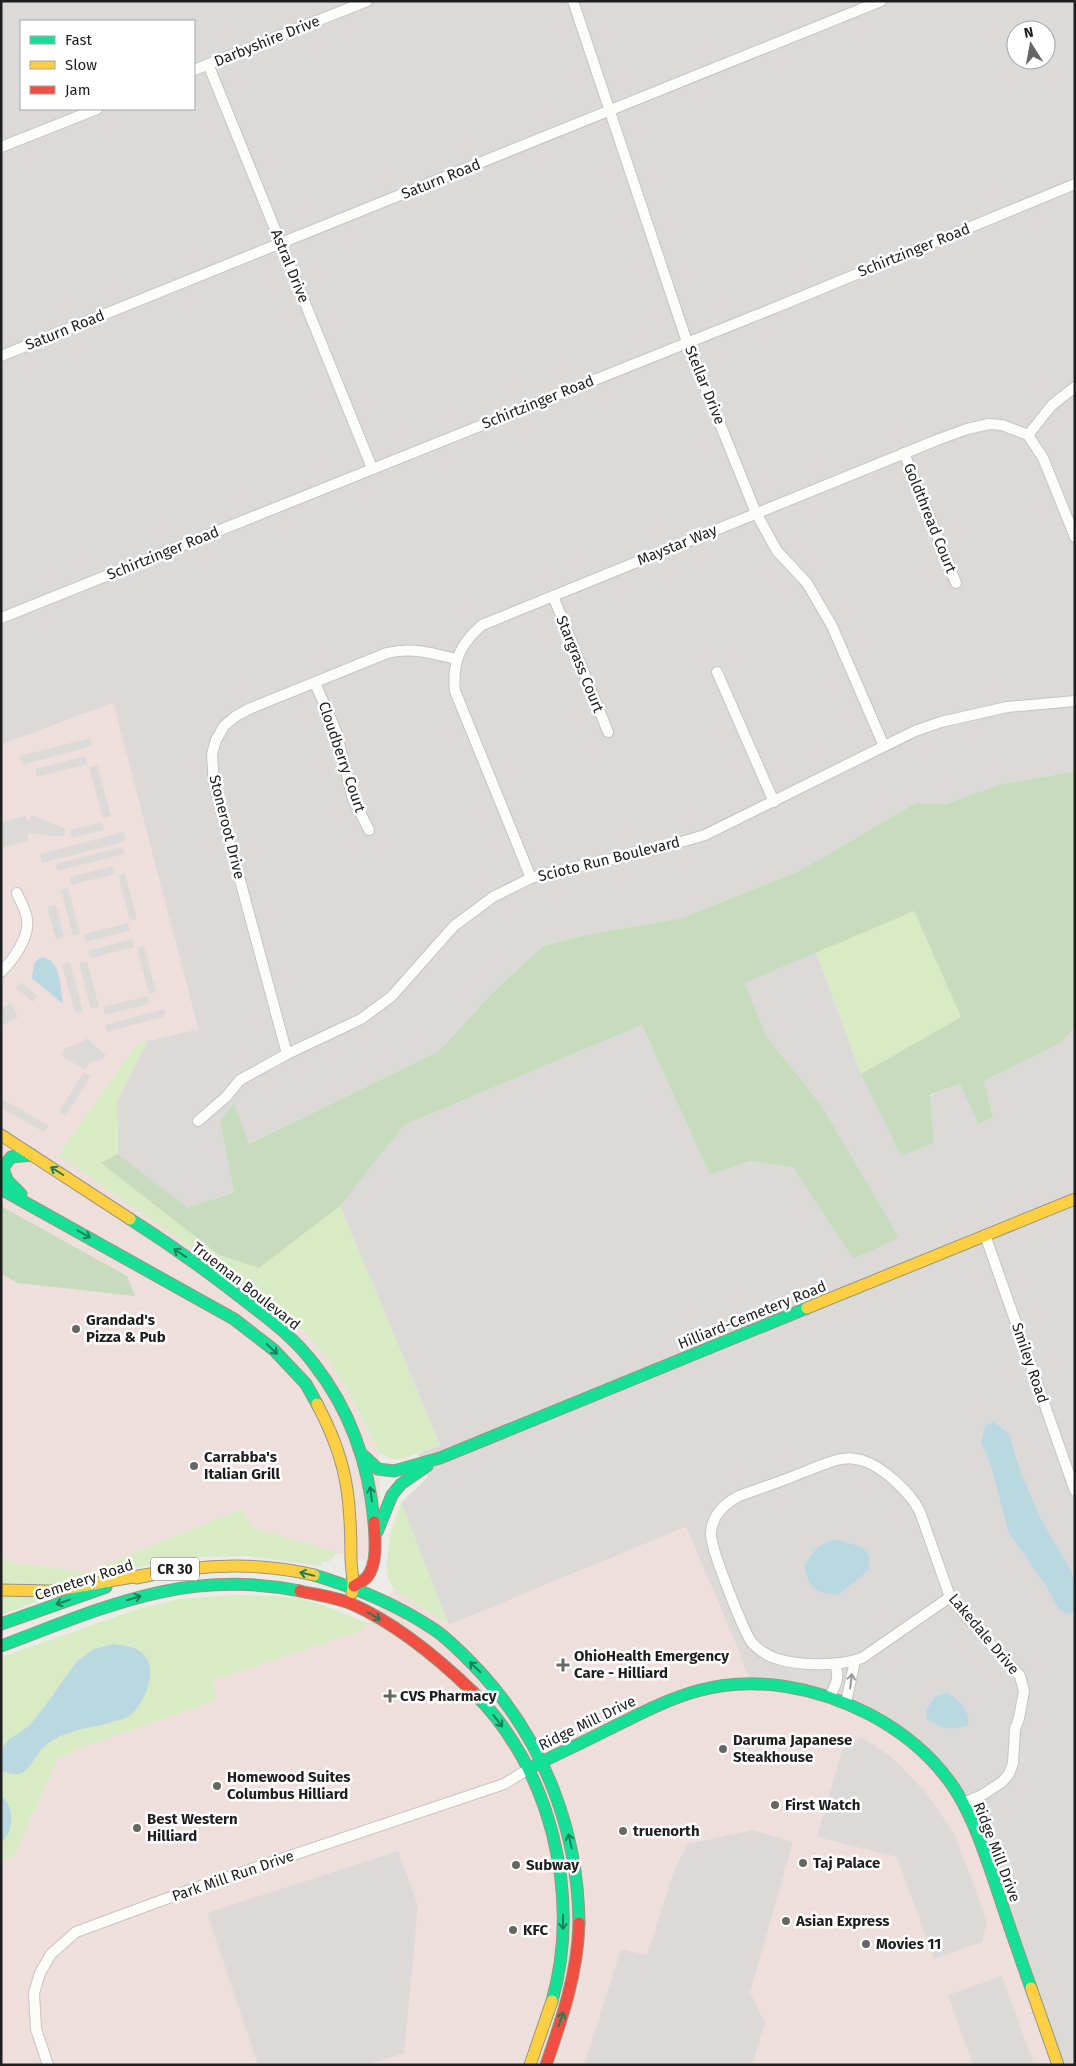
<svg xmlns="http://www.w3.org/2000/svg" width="1076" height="2066" viewBox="0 0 1076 2066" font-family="'Fira Sans',sans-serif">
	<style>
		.residential { fill: #dcdad8; fill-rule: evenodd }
		.commercial { fill: #efdfdc }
		.religious { fill: #dbdad8 }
		.grass { fill: #d9ebc5 }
		.forest { fill: #c6dcbc }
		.water { fill: #bad8e1 }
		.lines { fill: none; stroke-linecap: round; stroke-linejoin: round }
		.street-casing { stroke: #c5c4c3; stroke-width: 12 }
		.fast-casing { stroke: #95977e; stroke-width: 13 }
		.slow-casing { stroke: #95977e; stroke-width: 13 }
		.jam-casing { stroke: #95977e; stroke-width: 13 }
		.street { stroke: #fcfcfb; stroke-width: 10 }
		.fast { stroke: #16e098; stroke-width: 11 }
		.slow { stroke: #ffcf43; stroke-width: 11 }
		.jam { stroke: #f24e42; stroke-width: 11 }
		.oneway { stroke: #1a7f5b }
		.oneway2 { stroke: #989898 }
		.poi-dot { fill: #666664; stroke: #fff; stroke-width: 2 }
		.labels { text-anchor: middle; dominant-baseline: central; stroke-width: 5; stroke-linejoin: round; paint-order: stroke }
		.shield { fill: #fff; stroke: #626262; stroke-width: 1 }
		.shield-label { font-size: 14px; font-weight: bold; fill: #1e1e1e }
		.street-label { font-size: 15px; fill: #1e1e1e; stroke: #fff }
		.poi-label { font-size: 15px; font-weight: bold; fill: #1e1e1e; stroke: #fff; text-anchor: start }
	</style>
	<rect width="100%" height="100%" fill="#edebe7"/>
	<g class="residential">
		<path d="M1 1H1075V771L998 785 946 804 916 803 799 871 682 918 586 935 543 946 494 991 439 1051 248 1144 234 1103 220 1120 235 1191 188 1209 118 1154 117 1101 148 1040 198 1029 113 703 1 745ZM21 21H194V109H21ZM1016 30H1046V60H1016Z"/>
		<path d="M816 952 861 1074 901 1155 934 1143 930 1096 960 1084 980 1125 993 1117 984 1081 1061 1043 1075 1027V2065H1058L750 1682 737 1647 686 1527 449 1625 401 1503 428 1477 418 1454 440 1445 340 1206 404 1125 642 1025 710 1175 750 1161 793 1167 853 1259 898 1238 821 1105 767 1037 743 983Z"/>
	</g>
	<g class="commercial">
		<path d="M113 703 198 1029 137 1044 58 1155 262 1297 305 1333 329 1360 352 1398 379 1453 380 1501 366 1561 252 1528 242 1509 87 1572 12 1562 1 1556V745Z"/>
		<path d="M686 1527 737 1647 750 1682 879 1717 955 1792 1058 2065H1V1861L14 1857 57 1760 75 1750 217 1700 212 1680 361 1631 394 1589 449 1625Z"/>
	</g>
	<g class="religious">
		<path d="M90 738 92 746 22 765 20 756Z"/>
		<path d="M86 756 87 764 37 777 35 769Z"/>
		<path d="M97 765 111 816 103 818 89 767Z"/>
		<path d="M32 815 66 829 63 837 28 833V841L1 848V822L25 816 29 823Z"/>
		<path d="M102 822 104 830 71 838 70 830Z"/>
		<path d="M124 832 126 841 42 863 40 854Z"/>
		<path d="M122 847 125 854 57 871 56 864Z"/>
		<path d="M113 866 115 874 71 885 69 877Z"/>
		<path d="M125 873 137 919 130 920 118 875Z"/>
		<path d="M68 888 80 934 73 936 61 890Z"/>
		<path d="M56 905 64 937 56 940 47 907Z"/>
		<path d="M128 923 130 931 86 942 84 934Z"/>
		<path d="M132 939 134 947 91 958 88 951Z"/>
		<path d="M144 946 156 992 149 994 137 948Z"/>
		<path d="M87 961 99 1007 91 1009 79 963Z"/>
		<path d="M70 962 83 1012 75 1013 62 964Z"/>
		<path d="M21 982 37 996 33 1002 16 988Z"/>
		<path d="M147 996 149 1004 105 1015 103 1007Z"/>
		<path d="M11 1003 18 1017 1 1026V1009Z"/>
		<path d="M164 1009 166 1016 107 1032 105 1025Z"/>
		<path d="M86 1038 106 1055 102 1059 90 1063 85 1070 61 1055 65 1048 83 1042Z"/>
		<path d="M84 1072 91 1076 65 1116 59 1112Z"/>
		<path d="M1 1099 17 1107 49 1126 44 1132 1 1108Z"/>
		<path d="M861 1737 894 1759 927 1794 955 1835 987 1921 982 1942 934 1959 897 1857 817 1837 842 1750Z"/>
		<path d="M753 1830 793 1842 750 1992 765 2023 752 2065H584L621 1949 647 1955 675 1868 688 1844Z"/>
		<path d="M398 1851 418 1906 404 2053 366 2065H258L207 1913Z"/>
		<path d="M1002 1976 1034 2065H973L948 1995Z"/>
	</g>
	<g class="grass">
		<path d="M914 911 961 1017 861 1074 816 952Z"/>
		<path d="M148 1040 117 1101 118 1154 102 1163 219 1255 259 1268 340 1206 440 1445 402 1459H391L379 1453 352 1398 329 1360 305 1333 262 1297 58 1155 137 1044Z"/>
		<path d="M401 1503 449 1625 394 1589 388 1579 386 1566 391 1531Z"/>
		<path d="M242 1509 253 1528 338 1552 330 1561 322 1562 321 1566 248 1556 197 1557 144 1566 67 1585 1 1584V1556L12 1562 87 1572Z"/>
		<path d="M1 1594 45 1599 1 1615Z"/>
		<path d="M235 1595C257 1596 280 1595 301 1599 324 1604 345 1614 367 1623L361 1631 213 1680 217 1700 75 1750 57 1760 14 1857 1 1861V1657L138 1609 180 1599Z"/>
	</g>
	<g class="forest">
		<path d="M1075 771V1027L1061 1043 984 1081 993 1117 979 1125 960 1084 930 1095 934 1143 901 1156 861 1074 961 1017 914 911 744 983 767 1037 821 1105 899 1238 853 1259 793 1167 750 1161 710 1175 642 1025 404 1125 340 1206 259 1268 219 1255 101 1163 118 1154 188 1208 234 1192 220 1120 234 1103 249 1144 439 1051 494 991 543 946 586 935 682 918 799 871 916 803 946 804 998 785Z"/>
		<path d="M1 1206 127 1276 135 1296 18 1283 1 1274Z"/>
	</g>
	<g class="water">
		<path d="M44 957C62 964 60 988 63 1004L32 978 34 964 39 958Z"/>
		<path d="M993 1422 1009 1434 1019 1467 1039 1516 1071 1571 1075 1584V1613L1066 1614 1059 1609 1045 1584 1009 1533 989 1459 981 1443 985 1426Z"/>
		<path d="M838 1540 862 1547 869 1555V1570L838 1595C815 1593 810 1588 804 1567 813 1551 819 1542 838 1540Z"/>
		<path d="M114 1644C124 1646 138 1646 145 1656 158 1671 144 1706 129 1716 125 1719 119 1720 115 1721 93 1728 69 1729 50 1742 30 1755 31 1785 1 1770V1751L8 1740 29 1726 45 1706 77 1661 94 1649Z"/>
		<path d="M948 1693C961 1702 970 1710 968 1726 950 1730 942 1730 927 1719L926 1710 936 1696Z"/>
		<path d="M1 1796C16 1807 14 1832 1 1843Z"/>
	</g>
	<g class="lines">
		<defs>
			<g id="street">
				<path d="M573 1 687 342 756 513 777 551 807 583 832 626 884 746"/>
				<path d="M208 64 372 468"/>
				<path d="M194 70 367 1"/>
				<path d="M1 147 97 109"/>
				<path d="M1 356 881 1"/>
				<path d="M1028 435 1052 405 1075 387"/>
				<path d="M904 453 956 583"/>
				<path d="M553 596 608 732"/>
				<path d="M1 618 789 302 1075 184"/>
				<path d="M717 672 774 802"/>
				<path d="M315 683 336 731 353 799 369 830"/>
				<path d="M531 878 455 691C452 662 460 644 482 625L937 440 967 429 989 424 1002 425 1028 435 1043 458 1075 537"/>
				<path d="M1 972C13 960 30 937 27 919 26 910 20 901 17 893"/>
				<path d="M287 1054 214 784 212 754 216 740 224 726 236 716 249 709 387 653C412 647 432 653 456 659"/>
				<path d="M198 1121 226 1097 240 1080 287 1054 361 1019 391 997 454 926 493 897 531 878 544 874 657 849 705 835 915 731 941 722 1007 707 1075 701"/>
				<path d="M985 1235 1075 1491"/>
				<path d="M950 1597 862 1658C837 1667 780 1668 759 1649 755 1646 751 1642 749 1638 741 1623 710 1548 711 1533 712 1515 724 1504 739 1496 761 1488 783 1481 804 1472 843 1456 859 1449 894 1480 905 1490 914 1499 920 1512L950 1597 985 1638 1020 1676 1024 1691 1019 1718 1015 1729 1013 1763 1009 1774 1002 1782 982 1795 963 1803"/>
				<path d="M830 1696C836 1684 840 1678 835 1664"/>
				<path d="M846 1702 855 1661"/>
				<path d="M48 2065 36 2029 34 1993 40 1973 51 1954 76 1932 198 1887 504 1784 530 1768"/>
			</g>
			<g id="fast">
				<path d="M1 1189 234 1319 274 1350 306 1384 317 1404"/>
				<path d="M21 1194 7 1180 3 1168 11 1157 32 1155"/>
				<path d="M130 1219C171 1245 210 1273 248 1303 272 1321 296 1340 314 1364 350 1410 369 1464 374 1522"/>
				<path d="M364 1456 378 1469 394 1471 440 1458 807 1308"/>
				<path d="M377 1532 392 1495 401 1484 427 1466"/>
				<path d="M314 1575C357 1588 398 1605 435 1630 452 1642 468 1659 482 1674 544 1743 578 1830 579 1923"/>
				<path d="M1 1624 106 1587"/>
				<path d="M1 1646C105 1607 186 1568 300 1591"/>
				<path d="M473 1692C551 1768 582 1897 552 2001"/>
				<path d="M532 1767C557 1754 582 1743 607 1730 636 1716 665 1700 697 1691 755 1675 816 1687 869 1714 903 1732 935 1758 956 1791 976 1823 987 1860 999 1895 1009 1926 1020 1957 1031 1988"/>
			</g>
			<g id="slow">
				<path d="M1 1135 130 1219"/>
				<path d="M807 1308 1075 1199"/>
				<path d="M317 1404C347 1460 351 1497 351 1559 351 1570 355 1582 352 1593"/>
				<path d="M137 1578C196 1564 255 1561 314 1575"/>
				<path d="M1 1590 52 1591 150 1574"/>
				<path d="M1031 1988 1058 2065"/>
				<path d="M530 2065 552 2001"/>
			</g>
			<g id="jam">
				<path d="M354 1586C358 1583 364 1581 367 1577 378 1564 375 1537 374 1522"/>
				<path d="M300 1591C317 1595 336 1597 352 1604 397 1624 438 1658 473 1692"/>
				<path d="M546 2065C562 2019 578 1972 579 1923"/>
			</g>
		</defs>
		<use href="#street" class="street-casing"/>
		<use href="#fast" class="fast-casing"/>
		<use href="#slow" class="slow-casing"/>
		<use href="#jam" class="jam-casing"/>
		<use href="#street" class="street"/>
		<use href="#fast" class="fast"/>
		<use href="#slow" class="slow"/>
		<use href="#jam" class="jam"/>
	</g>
	<defs><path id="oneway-shaft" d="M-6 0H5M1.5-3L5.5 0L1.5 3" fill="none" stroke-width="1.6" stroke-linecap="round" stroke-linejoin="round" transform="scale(1.25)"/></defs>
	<g class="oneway">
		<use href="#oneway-shaft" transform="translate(57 1171) rotate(-148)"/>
		<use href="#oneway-shaft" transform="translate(84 1234) rotate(29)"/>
		<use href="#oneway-shaft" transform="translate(180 1253) rotate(-146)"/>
		<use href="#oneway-shaft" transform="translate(272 1349) rotate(43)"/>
		<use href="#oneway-shaft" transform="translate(371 1494) rotate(-98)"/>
		<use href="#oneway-shaft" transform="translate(307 1574) rotate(-167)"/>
		<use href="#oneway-shaft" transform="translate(134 1598) rotate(-17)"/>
		<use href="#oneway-shaft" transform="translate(63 1602) rotate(161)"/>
		<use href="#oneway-shaft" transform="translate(374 1616) rotate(30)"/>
		<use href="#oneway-shaft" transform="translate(475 1667) rotate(-136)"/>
		<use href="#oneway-shaft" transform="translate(498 1721) rotate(52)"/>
		<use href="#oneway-shaft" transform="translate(570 1841) rotate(-103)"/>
		<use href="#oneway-shaft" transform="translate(563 1922) rotate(91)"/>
		<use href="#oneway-shaft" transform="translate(561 2019) rotate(-72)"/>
	</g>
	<use class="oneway2" href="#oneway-shaft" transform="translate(851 1681) rotate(-83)"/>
	<g class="poi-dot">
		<circle cx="76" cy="1329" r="5"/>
		<circle cx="194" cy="1466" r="5"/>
		<path d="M560.5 1657.5h5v5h5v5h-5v5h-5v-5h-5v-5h5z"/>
		<path d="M387.5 1688.5h5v5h5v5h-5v5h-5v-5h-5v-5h5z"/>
		<circle cx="723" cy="1749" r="5"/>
		<circle cx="217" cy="1786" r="5"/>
		<circle cx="775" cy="1805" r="5"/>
		<circle cx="137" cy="1828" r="5"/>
		<circle cx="623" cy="1831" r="5"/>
		<circle cx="803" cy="1863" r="5"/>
		<circle cx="516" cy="1865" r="5"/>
		<circle cx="786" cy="1921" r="5"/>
		<circle cx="513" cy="1930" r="5"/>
		<circle cx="866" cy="1944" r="5"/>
	</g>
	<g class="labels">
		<rect class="shield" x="151" y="1557.5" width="48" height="23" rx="4"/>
		<g class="shield-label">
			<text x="175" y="1569">CR 30</text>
		</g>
		<g class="street-label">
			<text transform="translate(267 41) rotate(-22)">Darbyshire Drive</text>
			<text transform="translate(441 179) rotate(-22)">Saturn Road</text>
			<text transform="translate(914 250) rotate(-22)">Schirtzinger Road</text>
			<text transform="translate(290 266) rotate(68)">Astral Drive</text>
			<text transform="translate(65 330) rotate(-22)">Saturn Road</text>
			<text transform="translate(705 385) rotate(68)">Stellar Drive</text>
			<text transform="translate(538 402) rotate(-22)">Schirtzinger Road</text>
			<text transform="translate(930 518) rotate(68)">Goldthread Court</text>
			<text transform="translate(677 545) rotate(-22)">Maystar Way</text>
			<text transform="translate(163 553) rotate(-22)">Schirtzinger Road</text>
			<text transform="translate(580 664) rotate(68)">Stargrass Court</text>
			<text transform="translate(342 757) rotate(71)">Cloudberry Court</text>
			<text transform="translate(227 827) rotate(76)">Stoneroot Drive</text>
			<text transform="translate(609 859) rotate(-14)">Scioto Run Boulevard</text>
			<text transform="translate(246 1286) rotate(38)">Trueman Boulevard</text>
			<text transform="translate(752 1315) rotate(-22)">Hilliard-Cemetery Road</text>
			<text transform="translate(1030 1363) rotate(71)">Smiley Road</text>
			<text transform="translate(84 1580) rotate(-18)">Cemetery Road</text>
			<text transform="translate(984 1634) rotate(50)">Lakedale Drive</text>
			<text transform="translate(587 1723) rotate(-26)">Ridge Mill Drive</text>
			<text transform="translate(997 1852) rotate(69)">Ridge Mill Drive</text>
			<text transform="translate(233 1876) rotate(-19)">Park Mill Run Drive</text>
		</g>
		<g class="poi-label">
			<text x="86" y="1320">Grandad's<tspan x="86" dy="17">Pizza &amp; Pub</tspan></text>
			<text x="204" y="1457">Carrabba's<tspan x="204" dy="17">Italian Grill</tspan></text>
			<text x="574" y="1656">OhioHealth Emergency<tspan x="574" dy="17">Care - Hilliard</tspan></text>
			<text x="400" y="1696">CVS Pharmacy</text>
			<text x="733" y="1740">Daruma Japanese<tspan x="733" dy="17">Steakhouse</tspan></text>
			<text x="227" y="1777">Homewood Suites<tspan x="227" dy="17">Columbus Hilliard</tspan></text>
			<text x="785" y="1805">First Watch</text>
			<text x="147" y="1819">Best Western<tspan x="147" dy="17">Hilliard</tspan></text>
			<text x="633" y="1831">truenorth</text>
			<text x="813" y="1863">Taj Palace</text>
			<text x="526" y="1865">Subway</text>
			<text x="796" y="1921">Asian Express</text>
			<text x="523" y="1930">KFC</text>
			<text x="876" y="1944">Movies 11</text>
		</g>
	</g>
	<rect width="1076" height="2066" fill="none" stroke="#1e1e1e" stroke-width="5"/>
	<rect x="20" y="20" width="175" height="90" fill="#ffffff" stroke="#a5a5a5"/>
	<rect x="30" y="36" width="25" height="8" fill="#16e098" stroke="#a5a5a5"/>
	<text x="65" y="45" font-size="15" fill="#1e1e1e">Fast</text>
	<rect x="30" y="61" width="25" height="8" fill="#ffcf43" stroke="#a5a5a5"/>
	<text x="65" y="70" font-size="15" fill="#1e1e1e">Slow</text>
	<rect x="30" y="86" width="25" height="8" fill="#f24e42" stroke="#a5a5a5"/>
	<text x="65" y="95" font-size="15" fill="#1e1e1e">Jam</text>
	<g transform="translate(1031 45) rotate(349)"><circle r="24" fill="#ffffff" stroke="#a5a5a5"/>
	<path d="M0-4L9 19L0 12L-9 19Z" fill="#666664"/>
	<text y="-8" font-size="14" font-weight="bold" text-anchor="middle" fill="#1e1e1e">N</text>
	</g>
</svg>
